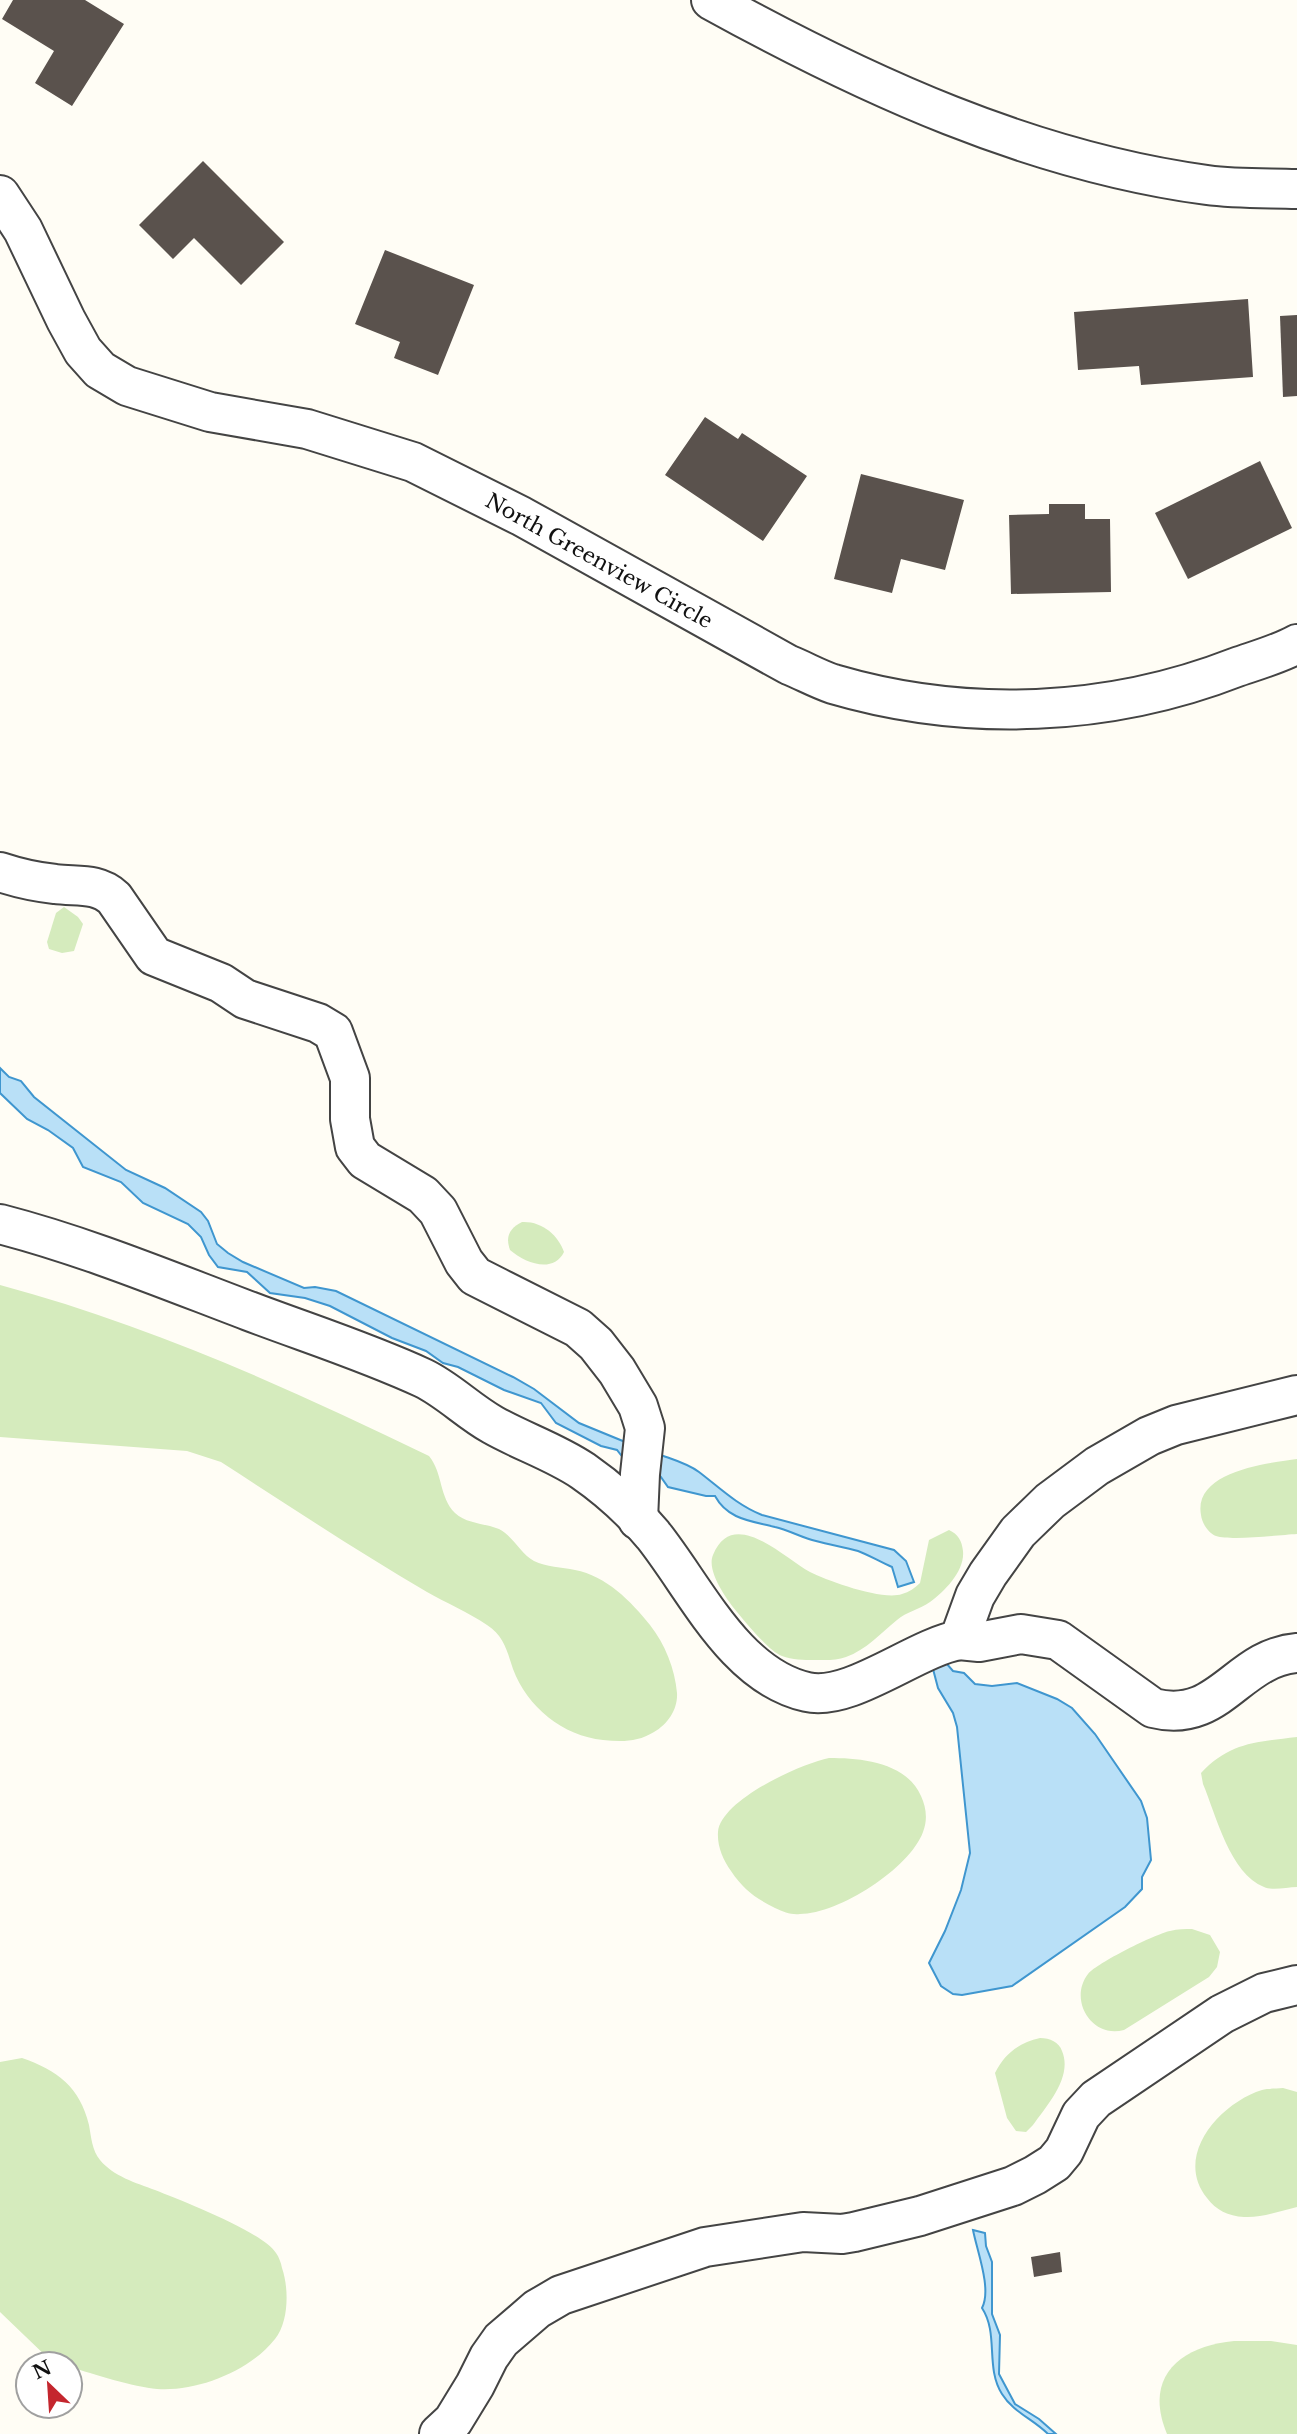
<svg xmlns="http://www.w3.org/2000/svg" width="1297" height="2434" viewBox="0 0 1297 2434" font-family="'Libre Baskerville',serif">
	<style>
		.green { fill: #d5ebbd }
		.water { fill: #b9e0f7; stroke: #3f96cf; stroke-width: 2 }
		.building { fill: #5a524d }
		.lines { fill: none; stroke-linecap: round; stroke-linejoin: round }
		.minor-casing { stroke: #444; stroke-width: 42 }
		.minor { stroke: #fff; stroke-width: 38 }
		.labels { text-anchor: middle; dominant-baseline: central; stroke-width: 7; stroke-linejoin: round; paint-order: stroke }
		.street-label { font-size: 21px; fill: #111; stroke: #fff }
	</style>
	<rect width="100%" height="100%" fill="#fffdf5"/>
	<g class="green">
		<path d="M64 907 78 917 83 924 74 951 62 953 49 949 47 942 56 913Z"/>
		<path d="M522 1222C542 1221 558 1235 564 1252 553 1274 525 1263 510 1250 505 1236 510 1228 522 1222Z"/>
		<path d="M0 1285C149 1325 291 1389 429 1456 443 1473 439 1497 455 1513 467 1524 484 1523 499 1529 513 1536 520 1553 534 1561 546 1567 562 1567 575 1570 606 1576 631 1601 650 1625 665 1644 675 1669 677 1693 678 1709 668 1724 654 1732 638 1742 622 1742 603 1740 563 1736 527 1707 513 1669 507 1651 504 1636 487 1625 468 1612 446 1603 427 1592 357 1551 289 1506 221 1462L187 1451 0 1437Z"/>
		<path d="M1297 1459V1534C1279 1535 1232 1541 1216 1536 1208 1533 1202 1523 1201 1515 1193 1471 1268 1463 1297 1459Z"/>
		<path d="M949 1530C958 1534 962 1541 963 1551 965 1571 945 1591 930 1602 920 1609 906 1612 897 1620 881 1633 866 1650 846 1657 836 1661 824 1660 814 1660 804 1660 792 1660 782 1656 768 1650 747 1624 737 1612 727 1600 706 1571 713 1555 733 1505 785 1559 810 1572 828 1581 883 1601 902 1594 909 1592 915 1588 920 1583L929 1540Z"/>
		<path d="M1297 1737V1887C1287 1887 1273 1891 1264 1887 1230 1874 1216 1815 1203 1784L1201 1773C1230 1742 1257 1742 1297 1737Z"/>
		<path d="M829 1758C861 1758 906 1762 921 1796 926 1807 928 1819 923 1832 910 1868 839 1914 800 1914 791 1915 784 1912 775 1908 755 1898 743 1889 731 1871 723 1860 717 1846 718 1832 721 1800 800 1764 829 1758Z"/>
		<path d="M1192 1929 1210 1935 1220 1952 1217 1967 1209 1977 1124 2030C1092 2039 1068 2000 1088 1974 1097 1963 1155 1934 1170 1931 1178 1929 1185 1929 1192 1929Z"/>
		<path d="M1040 2038C1050 2038 1059 2042 1062 2051 1073 2077 1047 2105 1033 2125L1026 2132 1016 2131 1007 2118 995 2073C1005 2053 1019 2043 1040 2038Z"/>
		<path d="M22 2058C57 2070 80 2087 89 2125 91 2136 92 2151 100 2160 113 2176 136 2183 155 2190 180 2200 263 2232 276 2253 279 2257 281 2263 282 2268 289 2288 289 2322 275 2339 250 2371 197 2392 157 2389 134 2387 93 2374 70 2367V2364L50 2360 0 2312V2062Z"/>
		<path d="M1283 2088 1297 2092V2207C1280 2211 1262 2218 1244 2217 1228 2216 1216 2210 1207 2198 1173 2156 1220 2103 1262 2090 1268 2088 1276 2089 1283 2088Z"/>
		<path d="M1234 2341H1271L1297 2345V2434H1167C1143 2377 1180 2346 1234 2341Z"/>
	</g>
	<g class="water">
		<path d="M0 1068 9 1077 21 1081 34 1097 126 1170 165 1188 201 1212 208 1221 217 1244 228 1253 243 1262 304 1288 315 1287 336 1291 513 1377 534 1389 579 1423 635 1446 624 1459 617 1450 601 1446 556 1423 541 1403 504 1390 458 1367 443 1363 426 1351 392 1338 330 1306 305 1298 270 1293 247 1272 218 1267 209 1255 201 1237 188 1224 143 1203 121 1182 83 1167 73 1148 48 1130 27 1119 0 1093Z"/>
		<path d="M658 1454C671 1459 687 1463 699 1472 720 1488 737 1505 762 1515L894 1550 906 1561 914 1582 898 1587 892 1567C882 1563 867 1554 858 1551 844 1547 830 1545 816 1541 802 1538 789 1530 775 1527 752 1521 728 1520 715 1496H706L668 1487 656 1470Z"/>
		<path d="M940 1661 947 1664 953 1671 964 1673 975 1684 992 1686 1017 1683 1057 1699 1072 1708 1095 1734 1141 1801 1147 1818 1151 1860 1142 1877V1889L1125 1907 1012 1986 962 1995 953 1994 941 1986 929 1963 945 1931 961 1890 970 1853 957 1727 953 1713 938 1688 933 1669Z"/>
		<path d="M973 2230 985 2233 986 2246 992 2262V2314L1000 2335 999 2374 1015 2404 1039 2419 1056 2434H1048C1033 2419 1013 2412 1002 2394 985 2367 999 2334 982 2308 992 2289 977 2251 973 2230Z"/>
	</g>
	<g class="building">
		<path d="M13 0H85L124 24 72 106 35 83 54 51 2 19Z"/>
		<path d="M203 161 284 242 241 285 194 238 173 259 139 225Z"/>
		<path d="M385 250 474 285 438 375 394 358 400 342 355 324Z"/>
		<path d="M1248 299 1253 377 1141 385 1139 366 1078 370 1074 312Z"/>
		<path d="M1297 315V396L1283 397 1280 316Z"/>
		<path d="M705 417 738 439 742 433 807 476 763 541 665 475Z"/>
		<path d="M1260 461 1292 528 1188 579 1155 513Z"/>
		<path d="M861 474 964 500 945 570 901 559 892 593 834 579Z"/>
		<path d="M1049 504H1085V519H1110L1111 592 1011 594 1009 515 1049 514Z"/>
		<path d="M1060 2252 1062 2272 1034 2277 1031 2257Z"/>
	</g>
	<g class="lines">
		<defs>
			<g id="minor">
				<path d="M711 0C865 85 1030 161 1207 185 1236 189 1267 188 1297 189"/>
				<path d="M0 195 23 230 66 320 83 351 100 370 127 386 210 412 307 429 413 462 521 516 789 665C804 671 818 679 833 684 966 723 1109 717 1237 667 1257 660 1279 654 1297 644"/>
				<path d="M0 872C18 878 36 882 55 884 76 887 97 882 114 898L154 956 221 983 245 999 318 1023 333 1032 350 1078V1119L355 1147 365 1160 423 1195 438 1211 464 1262 475 1276 578 1328 596 1344 617 1371 638 1406 645 1428 640 1474 638 1520"/>
				<path d="M0 1224C85 1246 167 1280 249 1311 307 1333 367 1352 423 1378 448 1390 468 1411 493 1425 521 1441 555 1452 583 1471 609 1489 633 1511 653 1535 696 1589 735 1676 807 1692 850 1702 915 1648 959 1640L975 1596 988 1574 1018 1532 1050 1501 1097 1466 1149 1436 1176 1425 1297 1395"/>
				<path d="M959 1640 979 1642 1021 1634 1058 1640 1153 1708C1220 1725 1236 1658 1297 1653"/>
				<path d="M439 2434 453 2421 475 2385 489 2357 501 2340 537 2309 561 2295 705 2247 803 2232 842 2234 854 2232 920 2216 1013 2186 1035 2175 1054 2163 1064 2151 1081 2115 1096 2099 1222 2014 1264 1993 1297 1985"/>
			</g>
		</defs>
		<use href="#minor" class="minor-casing"/>
		<use href="#minor" class="minor"/>
	</g>
	<g class="labels">
		<g class="street-label">
			<text transform="translate(599 561) rotate(29)">North Greenview Circle</text>
		</g>
	</g>
	<g transform="translate(49 2385) rotate(335)"><circle r="33" fill="#ffffff" stroke="#a0a0a0" stroke-width="2"/>
	<path d="M0-5L12 26L0 18L-12 26Z" fill="#c4262e"/>
	<text y="-10" font-size="19" font-weight="bold" text-anchor="middle" fill="#111111">N</text>
	</g>
</svg>
